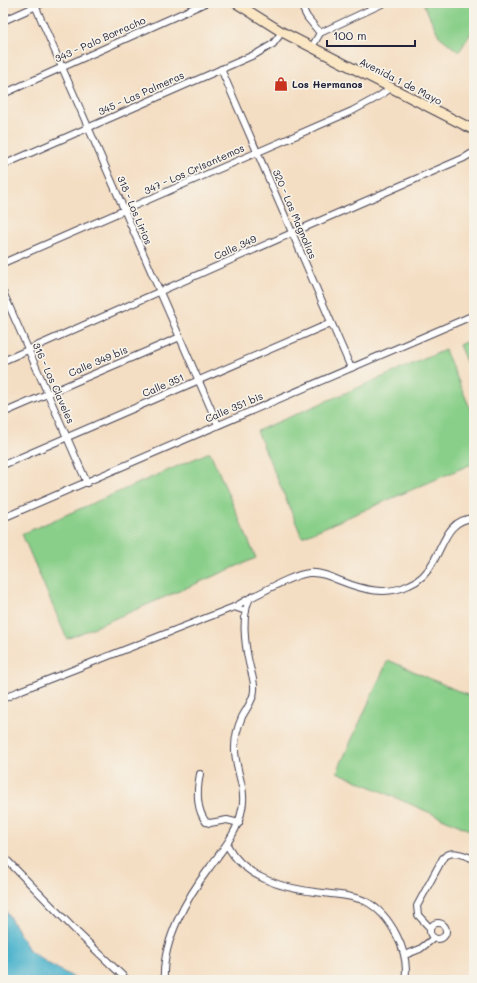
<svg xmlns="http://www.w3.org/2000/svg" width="477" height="983" viewBox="0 0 477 983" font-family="Mali,sans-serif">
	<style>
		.green { fill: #89cf89; stroke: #567862 }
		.water { fill: #4eb4cd; stroke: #386b84 }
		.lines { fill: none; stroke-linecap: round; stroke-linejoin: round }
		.minor-casing { stroke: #423e4f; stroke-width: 8 }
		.secondary-casing { stroke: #423e4f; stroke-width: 11 }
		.minor { stroke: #fff; stroke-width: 6 }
		.secondary { stroke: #fbe6c4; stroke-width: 9 }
		.labels { text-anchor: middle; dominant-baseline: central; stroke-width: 3.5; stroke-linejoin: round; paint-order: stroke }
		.street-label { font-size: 10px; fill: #22223b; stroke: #f7f3e8 }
		.poi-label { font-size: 10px; font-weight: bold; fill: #22223b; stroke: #f7f3e8; text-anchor: start }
	</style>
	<rect width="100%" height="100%" fill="#f7f3e8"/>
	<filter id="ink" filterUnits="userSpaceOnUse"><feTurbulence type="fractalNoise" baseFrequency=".025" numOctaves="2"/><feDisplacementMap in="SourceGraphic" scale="8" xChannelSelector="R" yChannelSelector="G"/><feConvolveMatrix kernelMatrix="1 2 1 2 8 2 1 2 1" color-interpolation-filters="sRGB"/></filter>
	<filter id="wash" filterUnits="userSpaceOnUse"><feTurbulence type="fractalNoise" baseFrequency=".012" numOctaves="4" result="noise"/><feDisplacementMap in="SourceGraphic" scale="16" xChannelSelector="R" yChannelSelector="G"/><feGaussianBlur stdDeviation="0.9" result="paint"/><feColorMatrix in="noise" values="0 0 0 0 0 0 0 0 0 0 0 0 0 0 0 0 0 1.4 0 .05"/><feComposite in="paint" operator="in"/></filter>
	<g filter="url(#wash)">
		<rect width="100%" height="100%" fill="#f4dec3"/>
		<g class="green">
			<path d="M423 3H474V28L459 52 439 36Z"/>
			<path d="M474 338V380L459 345Z"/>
			<path d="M445 350 474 417V463L302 537 257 431Z"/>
			<path d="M210 452 256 558 67 639 22 534Z"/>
			<path d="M388 660 474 698V832L337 772Z"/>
		</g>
		<path class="water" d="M3 906 29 950 49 964 78 980H3Z"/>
	</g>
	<g filter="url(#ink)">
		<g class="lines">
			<defs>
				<g id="minor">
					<path d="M34 3 218 425"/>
					<path d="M300 3 307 17 320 33"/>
					<path d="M3 21 43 3"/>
					<path d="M312 47 320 33 384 3"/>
					<path d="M221 69 351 368"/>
					<path d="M3 94 205 3"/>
					<path d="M3 165 256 54 273 44 282 32"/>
					<path d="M3 263 352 111 378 97 391 88"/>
					<path d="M3 292 87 483"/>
					<path d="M3 361 292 233 464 158 474 152"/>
					<path d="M3 413 180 337"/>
					<path d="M3 465 331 323"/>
					<path d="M3 518 474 315"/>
					<path d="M250 598C265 591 294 574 309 573 321 572 331 577 341 581 363 590 387 596 409 585 419 581 428 572 433 562 444 544 448 519 474 518"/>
					<path d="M3 699 19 691 234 607 246 611"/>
					<path d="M200 774C197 789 196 809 206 822L210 823 227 820 239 823"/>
					<path d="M227 845C246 880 286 889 323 893 337 895 352 895 365 901 379 908 390 922 397 936 404 950 408 964 405 980"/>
					<path d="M3 856 78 933 127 980"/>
					<circle cx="438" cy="931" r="8"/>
					<path d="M430 928 418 915 417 906 443 858C452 849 463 855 474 859"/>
					<path d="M405 955 420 949 434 938"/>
					<path d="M164 980C162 941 187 897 210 867 223 849 238 832 242 809 247 788 234 768 235 747 235 737 238 726 242 717 246 709 254 700 254 690 255 682 251 672 249 663 245 645 241 615 250 598L234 607"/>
				</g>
				<path id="secondary" d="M236 3 282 32 474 130"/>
			</defs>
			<use href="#minor" class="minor-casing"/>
			<use href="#secondary" class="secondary-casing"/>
			<use href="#minor" class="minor"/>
			<use href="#secondary" class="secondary"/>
		</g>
	</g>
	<defs>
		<symbol id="shop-bare" viewBox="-9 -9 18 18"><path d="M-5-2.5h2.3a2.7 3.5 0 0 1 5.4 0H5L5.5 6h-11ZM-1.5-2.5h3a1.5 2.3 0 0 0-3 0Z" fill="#c8321e" stroke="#f7f3e8" stroke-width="2.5" paint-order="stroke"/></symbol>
	</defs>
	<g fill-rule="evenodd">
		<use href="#shop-bare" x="271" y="74" width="20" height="20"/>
	</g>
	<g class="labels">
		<g class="street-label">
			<text transform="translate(100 39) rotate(-24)">343 - Palo Borracho</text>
			<text transform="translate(401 81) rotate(27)">Avenida 1 de Mayo</text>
			<text transform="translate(141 93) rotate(-24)">345 - Las Palmeras</text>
			<text transform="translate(194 169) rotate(-24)">347 - Los Crisantemos</text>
			<text transform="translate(135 210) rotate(67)">318 - Los Lirios</text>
			<text transform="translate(295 214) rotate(67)">320 - Las Magnolias</text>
			<text transform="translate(235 247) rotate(-24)">Calle 349</text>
			<text transform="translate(98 361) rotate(-23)">Calle 349 bis</text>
			<text transform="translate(54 383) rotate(66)">316 - Los Claveles</text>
			<text transform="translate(163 385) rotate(-23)">Calle 351</text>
			<text transform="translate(234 407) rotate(-23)">Calle 351 bis</text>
		</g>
		<g class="poi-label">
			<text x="292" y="84">Los Hermanos</text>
		</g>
	</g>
	<rect width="477" height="983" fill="none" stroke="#f7f3e8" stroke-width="16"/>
	<path d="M327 40v6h88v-6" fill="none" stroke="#22223b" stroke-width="2"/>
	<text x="333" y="40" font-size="12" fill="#22223b" stroke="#f7f3e8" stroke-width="3" paint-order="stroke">100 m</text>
</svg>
